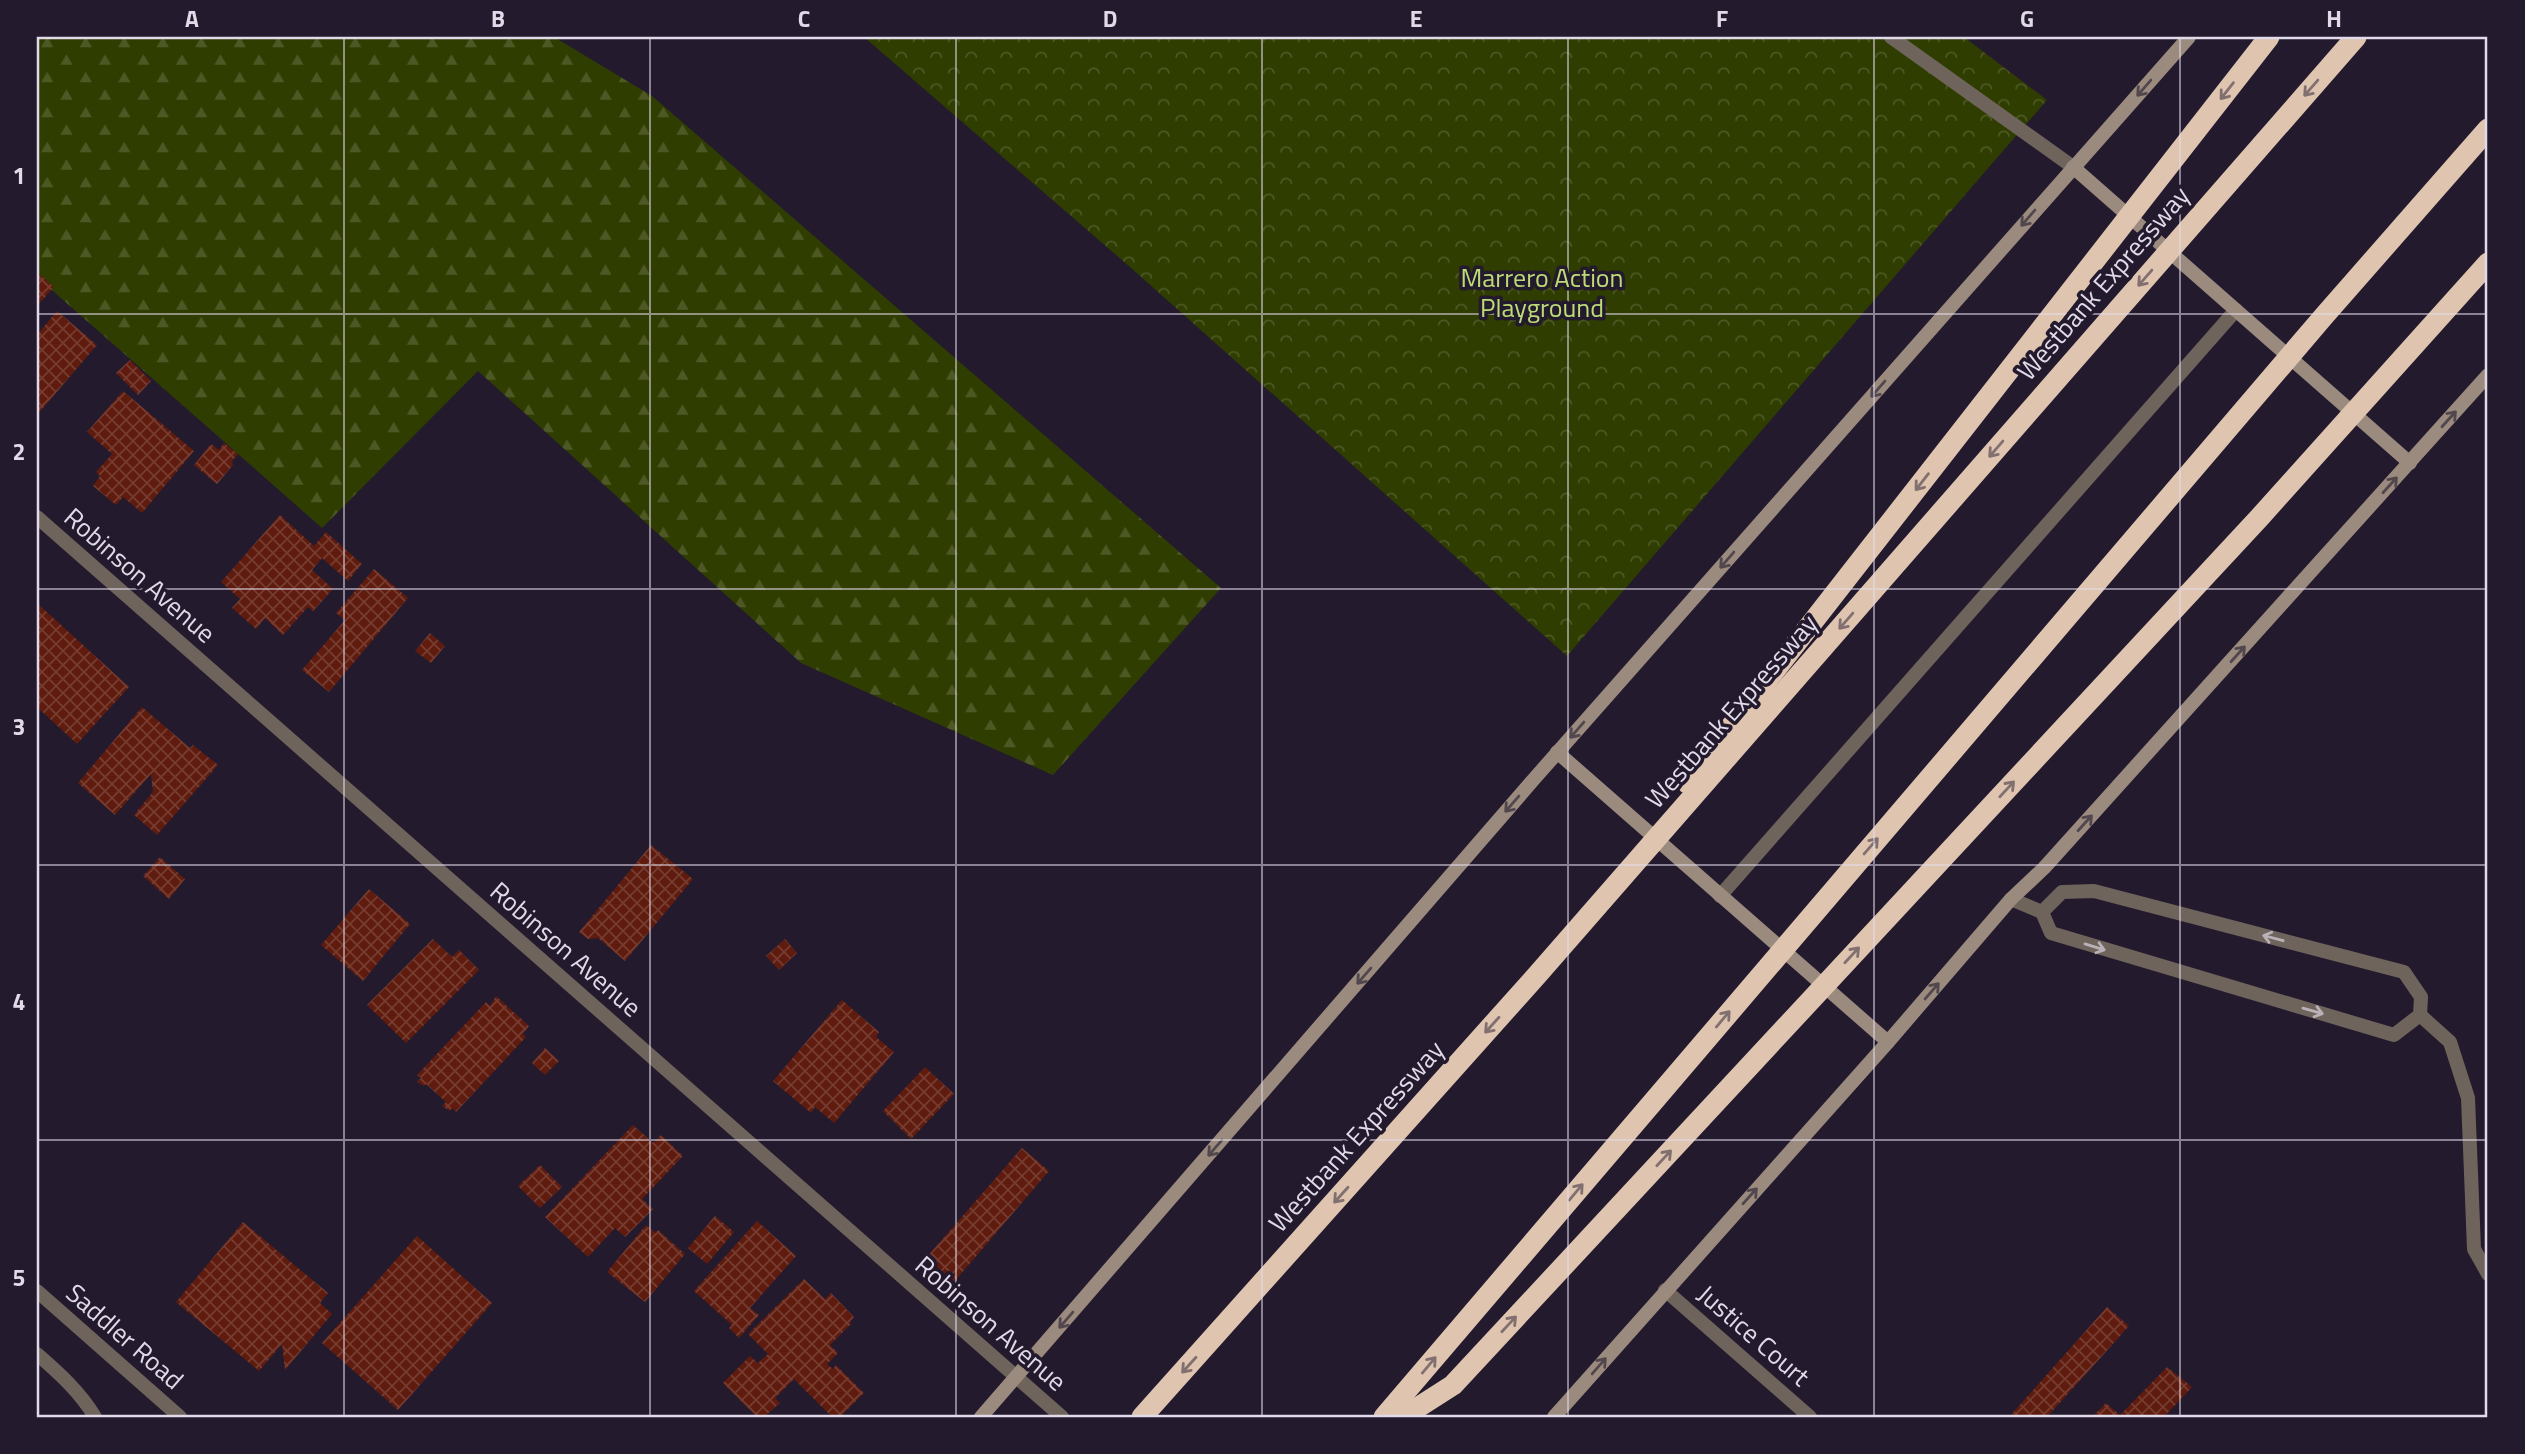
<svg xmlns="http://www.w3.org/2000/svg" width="2525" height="1454" viewBox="0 0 2525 1454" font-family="'Titillium Web',sans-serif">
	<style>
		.forest { fill: url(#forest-firs) }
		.park { fill: url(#park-crowns) }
		.building { fill: url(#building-cross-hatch) }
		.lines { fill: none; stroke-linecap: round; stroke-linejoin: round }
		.lane { stroke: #6e645b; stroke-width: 14 }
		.street { stroke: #6e645b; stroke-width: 14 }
		.secondary { stroke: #9b8b7e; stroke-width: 14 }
		.highway { stroke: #dfc5b0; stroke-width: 21 }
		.oneway { stroke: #53474e }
		.oneway2 { stroke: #81706f }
		.oneway3 { stroke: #b9b1b7 }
		.grid { fill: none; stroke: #e1dbe9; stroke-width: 2; stroke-opacity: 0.55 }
		.labels { text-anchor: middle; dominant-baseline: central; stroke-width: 7; stroke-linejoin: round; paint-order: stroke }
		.park-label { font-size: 26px; fill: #bddb76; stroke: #231a2e }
		.street-label { font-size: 26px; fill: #e1dbe9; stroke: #231a2e }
		.neatline { fill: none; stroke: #e1dbe9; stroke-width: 2.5 }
		.grid-label { font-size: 23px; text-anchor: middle; font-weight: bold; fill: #e1dbe9 }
	</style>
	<defs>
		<pattern id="forest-firs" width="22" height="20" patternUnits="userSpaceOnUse" patternTransform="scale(1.75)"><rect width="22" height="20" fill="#2f3d00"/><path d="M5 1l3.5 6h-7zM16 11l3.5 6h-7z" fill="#4d5825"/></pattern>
		<pattern id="park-crowns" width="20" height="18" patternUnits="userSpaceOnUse" patternTransform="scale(1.75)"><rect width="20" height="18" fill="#2f3d00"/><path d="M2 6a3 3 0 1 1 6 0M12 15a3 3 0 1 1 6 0" fill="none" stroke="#4d5825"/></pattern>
		<pattern id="building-cross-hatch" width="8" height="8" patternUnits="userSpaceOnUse" patternTransform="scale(1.75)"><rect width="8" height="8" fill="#5f1b0d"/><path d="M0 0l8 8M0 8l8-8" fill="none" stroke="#763c30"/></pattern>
	</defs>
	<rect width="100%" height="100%" fill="#231a2e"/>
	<path class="forest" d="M37 37H554L652 96 1221 588 1053 775 801 663 478 371 322 528 37 277Z"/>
	<path class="park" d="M864 37H1964L2047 100 1567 656 1130 267Z"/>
	<g class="building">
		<path d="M37 272 54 287 37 306Z"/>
		<path d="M57 311 97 345 37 415V335Z"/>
		<path d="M130 360 151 381 138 395 116 373Z"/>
		<path d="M123 391 194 451 142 513 123 497 116 505 93 486 100 476 96 472 112 454 87 432Z"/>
		<path d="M224 443 238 454 232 461 233 465 217 484 194 465 211 444 219 450Z"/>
		<path d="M280 515 314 546 326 532 362 564 348 581 322 558 312 570 333 589 313 611 308 607 283 635 265 618 256 629 232 608 240 599 221 582Z"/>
		<path d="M374 569 408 598 329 692 302 670 345 620 336 613Z"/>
		<path d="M37 603 129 687 77 744 37 707Z"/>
		<path d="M430 633 445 646 431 663 415 651Z"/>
		<path d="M142 707 190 748 193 745 218 765 157 835 134 815 153 792 151 774 115 815 78 783Z"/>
		<path d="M651 845 693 879 625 961 598 938 588 939 579 932Z"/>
		<path d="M160 857 185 879 169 899 143 876Z"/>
		<path d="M369 889 410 924 363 981 321 945Z"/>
		<path d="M433 939 452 957 459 950 479 970 406 1043 367 1005Z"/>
		<path d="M785 939 797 953 779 970 766 956Z"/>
		<path d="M496 996 529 1026 523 1034 526 1037 456 1112 452 1108 450 1111 442 1106 446 1102 426 1084 424 1086 417 1082 421 1078 417 1075 486 1002 490 1006Z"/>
		<path d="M842 1000 879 1032 876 1037 894 1052 834 1123 815 1107 811 1113 773 1081Z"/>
		<path d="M545 1048 559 1061 545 1075 532 1063Z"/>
		<path d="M925 1067 954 1094 911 1139 883 1111Z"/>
		<path d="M633 1125 653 1143 661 1135 683 1156 642 1199 653 1209 625 1237 615 1228 588 1257 545 1217Z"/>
		<path d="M1022 1148 1049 1171 954 1282 926 1258Z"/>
		<path d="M540 1165 562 1187 540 1208 518 1186Z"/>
		<path d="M715 1216 734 1232 707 1264 688 1248Z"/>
		<path d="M757 1221 796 1256 750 1308 759 1315 739 1338 729 1328 732 1325 694 1291Z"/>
		<path d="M243 1222 328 1293 320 1303 332 1314 285 1370 282 1344 259 1371 176 1302Z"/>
		<path d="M646 1225 656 1233 658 1230 685 1254 645 1302 607 1272Z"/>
		<path d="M417 1236 492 1303 398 1410 322 1343Z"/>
		<path d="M804 1279 825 1299 831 1293 854 1317 850 1322 851 1324 830 1345 838 1353 827 1364 833 1369 836 1365 864 1393 840 1417H832L794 1379 775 1398 780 1403 764 1417H757L723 1383 750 1356 758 1363 768 1354 748 1334Z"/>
		<path d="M2107 1307 2129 1326 2047 1417H2009Z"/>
		<path d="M2167 1367 2192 1387 2164 1417H2092L2106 1403 2120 1415Z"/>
	</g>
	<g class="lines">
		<g class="lane">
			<path d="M1891 37 2073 167"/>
			<path d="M1720 896 2236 310"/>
			<path d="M2011 899 2042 912 2051 933 2394 1035 2420 1015 2421 997 2404 972 2094 891 2062 892 2042 912"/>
			<path d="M2420 1015 2450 1042 2468 1098 2474 1249 2488 1274"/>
			<path d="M37 1354C59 1373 80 1392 95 1417"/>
		</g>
		<g class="street">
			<path d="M37 517 1062 1417"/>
			<path d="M1665 1290 1810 1417"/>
			<path d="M37 1291 180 1417"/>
		</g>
		<g class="secondary">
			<path d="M2073 167 2410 463"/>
			<path d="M1557 752 1888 1042"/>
			<path d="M981 1417 1534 779 2189 37"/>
			<path d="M1554 1417 1888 1042 2011 899 2044 868 2488 375"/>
		</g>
		<g class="highway">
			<path d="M1687 783 2269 37"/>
			<path d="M1142 1417 1538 974 2356 37"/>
			<path d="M1384 1417 2324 316 2488 129"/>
			<path d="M1403 1417 1453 1385 2260 517 2488 263"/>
		</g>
	</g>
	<defs><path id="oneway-shaft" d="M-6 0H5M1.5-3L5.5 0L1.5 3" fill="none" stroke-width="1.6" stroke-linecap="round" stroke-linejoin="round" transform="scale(1.75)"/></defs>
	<g class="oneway">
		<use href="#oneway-shaft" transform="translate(2144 88) rotate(131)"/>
		<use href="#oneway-shaft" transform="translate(2028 218) rotate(131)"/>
		<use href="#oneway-shaft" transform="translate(1878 389) rotate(131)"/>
		<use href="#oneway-shaft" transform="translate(2449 419) rotate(-48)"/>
		<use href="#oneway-shaft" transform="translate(2390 485) rotate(-48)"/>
		<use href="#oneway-shaft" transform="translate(1727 560) rotate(131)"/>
		<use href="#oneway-shaft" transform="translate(2238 654) rotate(-48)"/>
		<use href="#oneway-shaft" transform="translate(1577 730) rotate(131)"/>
		<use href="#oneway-shaft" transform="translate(1512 804) rotate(131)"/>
		<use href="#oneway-shaft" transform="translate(2085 823) rotate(-48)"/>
		<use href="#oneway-shaft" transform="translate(1364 976) rotate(131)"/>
		<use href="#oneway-shaft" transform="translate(1932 991) rotate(-49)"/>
		<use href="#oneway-shaft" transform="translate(1215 1148) rotate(131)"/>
		<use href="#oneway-shaft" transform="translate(1750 1196) rotate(-48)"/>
		<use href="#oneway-shaft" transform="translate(1066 1320) rotate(131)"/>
		<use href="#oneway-shaft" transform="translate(1599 1366) rotate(-49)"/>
	</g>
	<g class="oneway2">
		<use href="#oneway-shaft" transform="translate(2311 88) rotate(131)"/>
		<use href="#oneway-shaft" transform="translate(2227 91) rotate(128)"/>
		<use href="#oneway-shaft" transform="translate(2145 278) rotate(131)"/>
		<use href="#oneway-shaft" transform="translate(1996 449) rotate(131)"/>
		<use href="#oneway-shaft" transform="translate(1922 482) rotate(128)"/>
		<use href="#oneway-shaft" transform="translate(1846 621) rotate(131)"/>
		<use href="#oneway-shaft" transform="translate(2007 789) rotate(-47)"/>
		<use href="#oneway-shaft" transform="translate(1871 846) rotate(-49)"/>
		<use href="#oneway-shaft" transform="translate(1852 955) rotate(-47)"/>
		<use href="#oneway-shaft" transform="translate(1723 1019) rotate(-50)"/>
		<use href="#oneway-shaft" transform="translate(1492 1025) rotate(132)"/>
		<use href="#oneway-shaft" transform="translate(1664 1158) rotate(-47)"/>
		<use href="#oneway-shaft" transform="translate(1576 1192) rotate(-50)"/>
		<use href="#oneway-shaft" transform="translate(1341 1195) rotate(132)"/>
		<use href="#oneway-shaft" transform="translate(1509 1324) rotate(-47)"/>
		<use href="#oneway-shaft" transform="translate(1189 1365) rotate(132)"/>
		<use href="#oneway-shaft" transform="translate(1429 1365) rotate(-50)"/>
	</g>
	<g class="oneway3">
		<use href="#oneway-shaft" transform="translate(2273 938) rotate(-165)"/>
		<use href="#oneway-shaft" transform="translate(2095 947) rotate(17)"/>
		<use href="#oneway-shaft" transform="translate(2313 1011) rotate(16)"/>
	</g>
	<path class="grid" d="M344 37V1417M650 37V1417M956 37V1417M1262 37V1417M1568 37V1417M1874 37V1417M2180 37V1417M37 314H2488M37 589H2488M37 865H2488M37 1140H2488"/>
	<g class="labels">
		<g class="park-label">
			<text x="1542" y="277">Marrero Action<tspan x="1542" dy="30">Playground</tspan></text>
		</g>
		<g class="street-label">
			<text transform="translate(2103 283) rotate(-49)">Westbank Expressway</text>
			<text transform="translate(140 575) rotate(41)">Robinson Avenue</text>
			<text transform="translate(1731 711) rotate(-49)">Westbank Expressway</text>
			<text transform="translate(566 949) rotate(41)">Robinson Avenue</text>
			<text transform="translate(1356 1136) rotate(-48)">Westbank Expressway</text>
			<text transform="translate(991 1323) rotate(41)">Robinson Avenue</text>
			<text transform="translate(1754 1335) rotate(41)">Justice Court</text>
			<text transform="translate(125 1336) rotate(41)">Saddler Road</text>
		</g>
	</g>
	<rect width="2525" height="1454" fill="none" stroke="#231a2e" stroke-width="77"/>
	<rect x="38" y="38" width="2448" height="1378" class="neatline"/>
	<g class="grid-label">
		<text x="192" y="27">A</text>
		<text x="498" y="27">B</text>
		<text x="804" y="27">C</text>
		<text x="1110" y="27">D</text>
		<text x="1416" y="27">E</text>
		<text x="1722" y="27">F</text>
		<text x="2027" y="27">G</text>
		<text x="2334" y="27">H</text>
		<text x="19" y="184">1</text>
		<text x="19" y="460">2</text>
		<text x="19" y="735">3</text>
		<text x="19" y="1010">4</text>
		<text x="19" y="1286">5</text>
	</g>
</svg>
